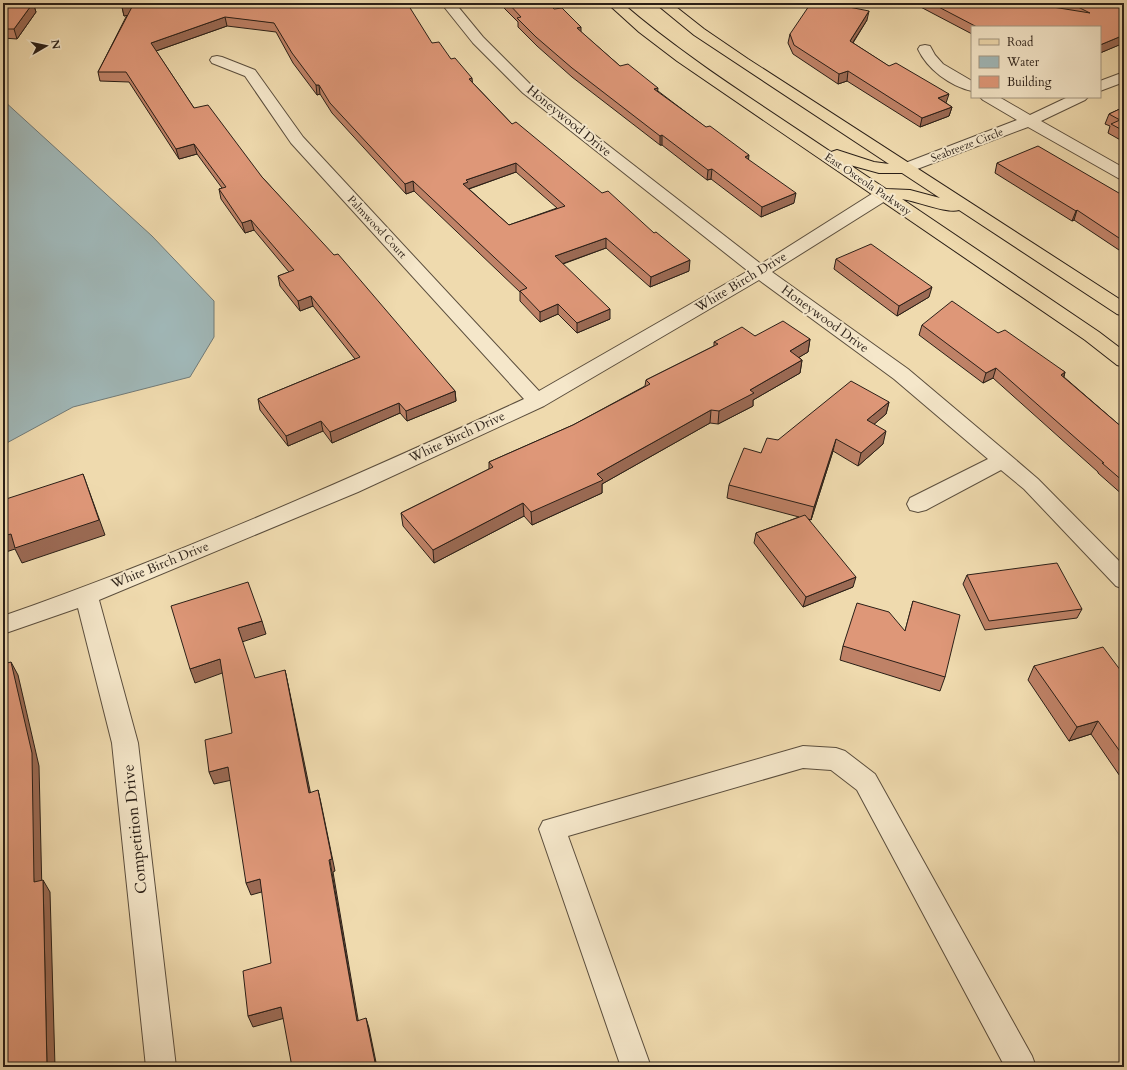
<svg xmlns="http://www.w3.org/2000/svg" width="1127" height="1070" viewBox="0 0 1127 1070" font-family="Cardo,serif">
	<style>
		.water { fill: #a0b7b7; stroke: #717a77 }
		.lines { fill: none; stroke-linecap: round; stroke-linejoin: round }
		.street-casing { stroke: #5b4e3d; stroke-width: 2 }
		.primary-casing { stroke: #2a1f17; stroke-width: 2 }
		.street { fill: #f5e7ca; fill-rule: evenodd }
		.primary { fill: #efdaae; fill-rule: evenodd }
		.wall { fill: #bf8267; stroke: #2a1f17; fill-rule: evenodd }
		.shaded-wall { fill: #9b6a54; stroke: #2a1f17 }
		.building { fill: #de9778; stroke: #2a1f17; fill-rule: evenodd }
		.labels { text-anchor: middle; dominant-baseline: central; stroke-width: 4; stroke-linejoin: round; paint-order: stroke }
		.far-street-label { font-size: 11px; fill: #2a1f17; stroke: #f5e7ca }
		.street-label { font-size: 13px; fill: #2a1f17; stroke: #f5e7ca }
		.near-street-label { font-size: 16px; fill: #2a1f17; stroke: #f5e7ca }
	</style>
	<rect width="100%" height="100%" fill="#efdaae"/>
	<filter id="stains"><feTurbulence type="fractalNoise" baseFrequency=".005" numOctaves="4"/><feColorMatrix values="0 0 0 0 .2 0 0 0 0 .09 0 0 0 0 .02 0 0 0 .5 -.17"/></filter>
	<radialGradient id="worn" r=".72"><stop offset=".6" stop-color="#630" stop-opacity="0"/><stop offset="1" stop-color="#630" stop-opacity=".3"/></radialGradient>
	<path class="water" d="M3 100 152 236 214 301V337L190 377 73 407 3 445Z"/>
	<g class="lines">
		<defs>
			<g id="street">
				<path d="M441 3H455L483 37 533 87 761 264 878 190 884 189 890 190 892 194 890 198 772 272 908 369 1010 455 1038 479 1124 566V589L1116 586 1024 489 1001 470 926 510 918 512 910 510 907 504 910 498 988 459 894 379 759 280 544 406 358 492 99 600 138 743 176 1067H146L112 743 78 608 3 634V616C181 554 353 477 524 399L291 143 245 76 212 63 210 60 212 57 217 56 222 57 255 70 303 137 539 391 748 271 523 93 473 43Z"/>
				<path d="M925 45 930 46 935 55 943 64 972 81V91C950 86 927 69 918 49L920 46Z"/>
				<path d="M1124 72V82L1100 91V81Z"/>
				<path d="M980 97H999L1030 115 1068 97H1088L1085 100 1041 121 1124 168V180L1118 178 1028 127 912 171 906 173 900 171 898 168 900 165 1017 120 983 100Z"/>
				<path d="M803 746 836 748 845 751 875 774 1032 1056 1036 1067H1005L857 790 831 770 803 768 568 836 651 1067H621L539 829 543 821Z"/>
			</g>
			<path id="primary" d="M607 3H622C687 59 760 104 831 152L837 150 874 162 889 164 694 35 655 3H671L704 29 748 59 1124 302V316L1117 314 959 210C948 214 916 201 902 199L1099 332 1124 351V367L1117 365 1085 340 677 61 639 32ZM850 165 879 173H902L940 198 910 190 886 189Z"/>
		</defs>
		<use href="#street" class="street-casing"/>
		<use href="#primary" class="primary-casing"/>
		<use href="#street" class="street"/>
		<use href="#primary" class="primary"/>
	</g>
	<g class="wall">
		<path d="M3 3H33L36 12 17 39 3 38Z"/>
		<path d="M122 3 432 43 451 59 473 83 512 124 689 271 650 287 606 248 563 264 610 319 577 333 558 314 540 322 520 301V292L414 191 406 194 332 113 320 94 317 95 293 63 276 32 227 26 156 51 194 108 262 177 455 391 456 401 407 421 400 413 332 443 323 431 288 446 260 410 258 399 355 359 313 306 300 311 280 286 278 276 289 272 254 230 245 233 221 199 219 189 222 188 197 154 179 159 129 82 100 81 98 72 127 15 124 16 122 7ZM516 172 557 208 509 225 469 189Z"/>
		<path d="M499 3H548L554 9 581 32 620 66 658 91 749 160 794 203 761 217 711 179 707 180 662 145H660L572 77 537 46 518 27V22Z"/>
		<path d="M913 3H1028L1060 8 1050 3H1124L1121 44 1100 53V27H972V34Z"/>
		<path d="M867 20 853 43 952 107 949 116 920 127 847 81 838 84 793 54 788 43 790 34Z"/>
		<path d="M1124 107V142L1108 133 1110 126 1105 124 1109 114Z"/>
		<path d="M997 163 1124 196V248L1123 247 1119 250 1074 220 1072 221 995 173Z"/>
		<path d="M836 259 929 297 897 316 834 269Z"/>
		<path d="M922 325 998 333 1065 372 1064 377 1124 429V496L1098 473V472L993 378 983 383 919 335Z"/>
		<path d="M755 336 810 339 808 352 799 357 802 360 800 373 753 400V406L718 424 710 423 602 484V493L532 525 524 516 434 563 403 526 401 513 489 469V462L573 425 645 386 646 380 714 346V342Z"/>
		<path d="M889 402 886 414 874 424 883 444 858 466 833 451 811 520 808 519 853 587 803 607 754 543 756 533 799 517 727 498 729 485 761 453 778 440Z"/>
		<path d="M967 575 1082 609 1077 618 985 630 963 584Z"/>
		<path d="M913 601 945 677 940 691 840 660 843 646 905 631Z"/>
		<path d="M1034 666 1124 675V782L1091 734 1069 741 1028 680Z"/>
	</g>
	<g class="shaded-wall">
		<path d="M33 3 36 12 17 39 14 29Z"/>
		<path d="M133 5 136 14 124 16 122 7Z"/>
		<path d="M869 11 867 20 848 50 850 41Z"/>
		<path d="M225 17 227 26 153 52 151 43Z"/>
		<path d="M581 27V36L577 28Z"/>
		<path d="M1124 35V43L1100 53V45Z"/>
		<path d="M848 71 847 81 838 84 839 74Z"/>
		<path d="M472 78 473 88 469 79Z"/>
		<path d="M316 85H319L320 94 317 95Z"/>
		<path d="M658 88 657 97 654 89Z"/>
		<path d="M949 94 946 103 938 98Z"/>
		<path d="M952 107 949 116 920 127 922 118Z"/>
		<path d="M662 135V145H660V136Z"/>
		<path d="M194 144 197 154 179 159 176 149Z"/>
		<path d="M749 155 748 164 745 157Z"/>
		<path d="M516 163V172L468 189 463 184 466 180Z"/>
		<path d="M712 169 711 179 707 180 708 170Z"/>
		<path d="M413 181 414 191 406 194 405 184Z"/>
		<path d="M796 193 794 203 761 217 762 207Z"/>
		<path d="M1077 210 1074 220 1072 221 1076 211Z"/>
		<path d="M251 220 254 230 245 233 242 223Z"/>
		<path d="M606 238V248L556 266 555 256Z"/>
		<path d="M1124 239V246L1123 247 1119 250 1122 240Z"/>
		<path d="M690 260 689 271 650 287 651 277Z"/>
		<path d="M932 287 929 297 897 316 899 306Z"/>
		<path d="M311 296 313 306 300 311 298 301Z"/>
		<path d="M558 304V314L540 322V312Z"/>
		<path d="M610 309V319L577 333V323Z"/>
		<path d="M810 339 808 352 788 364 790 351Z"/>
		<path d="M802 360 800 373 753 400V406L718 424 719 411 750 390Z"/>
		<path d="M996 368 993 378 983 383 986 373Z"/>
		<path d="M1065 372 1062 382 1061 375Z"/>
		<path d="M455 391 456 401 407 421 406 411Z"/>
		<path d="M889 402 886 414 864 433 867 420Z"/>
		<path d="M399 403 400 413 332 443 330 432Z"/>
		<path d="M711 410 710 423 602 484V493L532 525 531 512 597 474Z"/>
		<path d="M321 421 323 431 288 446 286 436Z"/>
		<path d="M886 431 883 444 858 466 861 453Z"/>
		<path d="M836 439 833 451 811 520 814 507Z"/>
		<path d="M83 474 105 535 22 563 15 549 3 553V536Z"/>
		<path d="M523 503 524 516 434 563 433 550Z"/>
		<path d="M856 577 853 587 803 607 806 597Z"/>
		<path d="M262 621 266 634 242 642 238 628Z"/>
		<path d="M220 659 225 672 195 683 190 669Z"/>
		<path d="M11 662 18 675 39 766 42 894 34 882Z"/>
		<path d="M285 670 288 684 313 805 309 793Z"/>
		<path d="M1098 721 1091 734 1069 741 1077 727Z"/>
		<path d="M228 767 232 780 214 784 209 772Z"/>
		<path d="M318 790 321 803 335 871 333 872 360 1031 357 1021Z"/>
		<path d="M260 879 265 891 251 895 246 883Z"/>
		<path d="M43 880 50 892 55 1067H47Z"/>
		<path d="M281 1007 285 1018 253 1027 248 1016Z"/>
		<path d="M366 1018 369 1028 377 1067H376Z"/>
	</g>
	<g class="building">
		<path d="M3 3H33L14 29H3Z"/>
		<path d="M122 3H407L432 43 439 42 451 59 455 58 472 78 469 79 512 124 516 122 602 193 608 191 654 233 656 232 690 260 651 277 606 238 555 256 610 309 577 323 558 304 540 312 520 291 527 288 413 181 405 184 330 103 319 85H316L292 53 274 23 225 17 151 43 194 108 208 105 262 177 334 255 338 254 455 391 406 411 399 403 330 432 321 421 286 436 258 399 360 357 311 296 298 301 278 276 294 270 251 220 242 223 219 189 226 187 194 144 176 149 126 72H98L133 5 122 7ZM516 163 565 206 509 225 463 184 468 182 466 180Z"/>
		<path d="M508 3H548L554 9 562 8 581 27 577 28 620 66 628 64 658 88 654 89 706 127 710 126 749 155 745 157 796 193 762 207 712 169 708 170 662 135 660 136 572 68 536 37 517 18 521 17Z"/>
		<path d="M811 3H829L869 11 850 41 889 66 896 63 949 94 938 98 952 107 922 118 848 71 839 74 794 45 790 34Z"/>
		<path d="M931 3H1028L1090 13 1070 3H1124V35L1100 45V27H977Z"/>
		<path d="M1124 107V131L1111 124 1120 120 1109 114Z"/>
		<path d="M1038 146 1124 196V239L1122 240 1077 210 1076 211 997 163Z"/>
		<path d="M871 244 932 287 899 306 836 259Z"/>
		<path d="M952 301 998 333 1005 330 1065 372 1061 375 1124 429V482L1102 463H1104L996 368 986 373 922 325Z"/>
		<path d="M783 321 810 339 790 351 802 360 750 390 754 393 719 411 711 410 597 474 603 480 531 512 523 503 433 550 401 513 493 467 489 462 573 425 650 384 646 380 718 344 714 342 742 327 755 336Z"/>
		<path d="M851 381 889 402 867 420 886 431 861 453 836 439 814 507 729 485 744 448 761 453 767 438 778 440Z"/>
		<path d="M83 474 99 520 15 548 11 534 3 536V500Z"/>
		<path d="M805 515 856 577 806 597 756 533Z"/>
		<path d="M1057 563 1082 609 989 621 967 575Z"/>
		<path d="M248 582 262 621 238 628 255 678 285 670 309 793 318 790 332 859 329 860 357 1021 366 1018 376 1067H292L281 1007 248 1016 243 971 271 963 260 879 246 883 228 767 209 772 205 740 232 733 220 659 190 669 171 606Z"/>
		<path d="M913 601 960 615 945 677 843 646 857 603 889 612 905 631Z"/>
		<path d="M1103 647 1124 675V757L1098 721 1077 727 1034 666Z"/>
		<path d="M11 662 32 753 34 882 43 880 47 1067H3V664Z"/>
	</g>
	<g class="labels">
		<g class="far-street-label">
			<text transform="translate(967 145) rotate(-21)">Seabreeze Circle</text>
			<text transform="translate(868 184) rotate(34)">East Osceola Parkway</text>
			<text transform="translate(377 227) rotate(47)">Palmwood Court</text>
		</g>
		<g class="street-label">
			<text transform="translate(569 121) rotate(39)">Honeywood Drive</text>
			<text transform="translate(741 282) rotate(-31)">White Birch Drive</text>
			<text transform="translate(825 319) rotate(36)">Honeywood Drive</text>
			<text transform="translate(457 437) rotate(-25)">White Birch Drive</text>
			<text transform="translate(160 565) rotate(-22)">White Birch Drive</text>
		</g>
		<g class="near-street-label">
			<text transform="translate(135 829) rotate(-96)">Competition Drive</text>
		</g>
	</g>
	<rect width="1127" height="1070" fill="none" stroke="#efdaae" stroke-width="16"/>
	<rect x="4" y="4" width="1119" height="1062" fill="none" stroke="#2a1f17" stroke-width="2"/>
	<rect x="8" y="8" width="1111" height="1054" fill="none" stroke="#2a1f17"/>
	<rect x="971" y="26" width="130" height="72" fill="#f5e7ca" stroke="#a49782"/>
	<rect x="979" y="39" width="20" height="6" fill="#efdaae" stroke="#a49782"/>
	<text x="1007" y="46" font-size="12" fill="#2a1f17">Road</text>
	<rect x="979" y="56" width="20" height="12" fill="#a0b7b7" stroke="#a49782"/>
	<text x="1007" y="66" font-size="12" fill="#2a1f17">Water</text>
	<rect x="979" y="76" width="20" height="12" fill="#de9778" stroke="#a49782"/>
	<text x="1007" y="86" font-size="12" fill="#2a1f17">Building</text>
	<g transform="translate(46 46) rotate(81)" stroke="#f5e7ca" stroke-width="3" paint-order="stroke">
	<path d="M0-3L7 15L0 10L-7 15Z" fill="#2a1f17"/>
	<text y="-6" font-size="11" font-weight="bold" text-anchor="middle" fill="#2a1f17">N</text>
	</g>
	<rect width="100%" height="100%" filter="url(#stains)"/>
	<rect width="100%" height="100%" fill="url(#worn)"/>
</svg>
